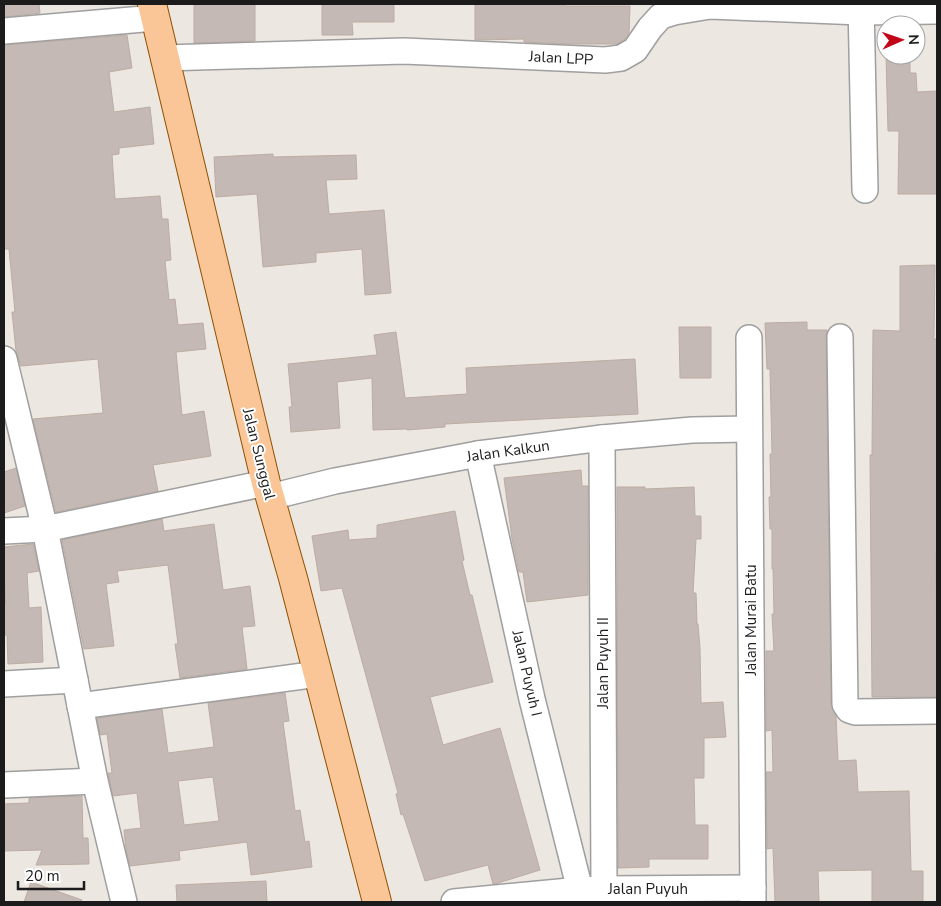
<svg xmlns="http://www.w3.org/2000/svg" width="941" height="906" viewBox="0 0 941 906" font-family="'Nunito Sans',sans-serif">
	<style>
		.building { fill: #c4b9b4; stroke: #bdaca3; fill-rule: evenodd }
		.lines { fill: none; stroke-linecap: round; stroke-linejoin: round }
		.minor-casing { stroke: #9f9f9f; stroke-width: 28 }
		.major-casing { stroke: #8f5102; stroke-width: 30 }
		.minor { stroke: #fff; stroke-width: 25 }
		.major { stroke: #fac597; stroke-width: 28 }
		.labels { text-anchor: middle; dominant-baseline: central; stroke-width: 4; stroke-linejoin: round; paint-order: stroke }
		.street-label { font-size: 15px; fill: #1b1b1b; stroke: #fff }
	</style>
	<rect width="100%" height="100%" fill="#ece7e0"/>
	<g class="building">
		<path d="M4 4H39L40 13 4 17Z"/>
		<path d="M194 4H255V41L194 43Z"/>
		<path d="M322 4H394V22H352L353 35H322Z"/>
		<path d="M475 4H565V6H630L629 33 625 39 617 44H566L524 42V39L475 40Z"/>
		<path d="M127 35 132 68 109 72 114 112 150 107 154 144 119 148V154L112 155 115 199 160 196 162 219H168L171 260 165 261 169 300 175 299 178 325 203 323 206 349 176 352 182 415 204 411 211 456 153 465 158 491 56 512 33 419 103 413 98 359 21 366 16 351 12 312H15L9 249H4V45Z"/>
		<path d="M886 55H910V73H916L917 92 937 91V194H898L899 131H888Z"/>
		<path d="M273 154V157L356 155 357 179 326 180 329 214 384 210 391 293 365 295 362 249 316 253V262L263 267 257 194 216 197 214 157Z"/>
		<path d="M935 265 934 339H937V552H936L937 697H872L870 455H872L873 330 900 331V266Z"/>
		<path d="M807 322V330H827L826 337 831 704 836 716 838 761 856 760 858 792 909 791 911 871H923V902H872V870L818 871 819 902H775L773 848 767 849 766 772H773L772 730 766 731V651H774L772 614H774L773 569H772V529H770L769 497H771L770 454H772L770 369H767L765 323Z"/>
		<path d="M679 327H711V378H680Z"/>
		<path d="M396 332 405 398 467 394 466 368 635 359 638 414 445 424V427L407 430V429L373 430 372 378 337 382 340 428 291 432 289 407H292L288 364 377 355 374 335Z"/>
		<path d="M16 468 25 506 4 513V472Z"/>
		<path d="M581 470 582 486H588V595L527 602 523 572H519L512 539 504 478Z"/>
		<path d="M617 487H645V489L694 487 695 516H701V539H696L693 593H696L697 624H698L700 648 701 703 723 702 726 737 704 738V778H694L695 825H708V859H649V867L618 868Z"/>
		<path d="M455 511 464 560 462 561 470 595H472L493 682 430 697 443 745 500 728 540 870 495 884H493L488 865 425 881 403 814 401 815 396 794 398 793 342 588 321 591 312 536 348 530 349 540 377 538V525Z"/>
		<path d="M162 519 164 531 214 524 223 590 250 586 255 626 242 627 247 669 180 678 175 644H178L168 565 117 571 119 582 106 584 114 646 84 649 62 540Z"/>
		<path d="M33 544 39 571 27 573 29 608 41 607 43 662 8 664 7 635H4V609H6L4 575V547Z"/>
		<path d="M285 693 289 721 283 722 295 811 300 810 305 842 309 841 312 867 251 875 247 842 179 851 180 860 130 866 126 850 124 830 141 828 137 793 113 796 108 773H112L107 734 100 735 97 718 162 709 168 753 214 747 208 703ZM213 777 219 821 184 825 178 781Z"/>
		<path d="M82 796 83 838H88L89 864 36 865 42 850 4 851V804L29 803V798Z"/>
		<path d="M266 881 267 902H177L176 885Z"/>
		<path d="M31 882 82 900 81 902H24Z"/>
	</g>
	<g class="lines">
		<defs>
			<g id="minor">
				<path d="M861 4 865 190"/>
				<path d="M4 31 155 18"/>
				<path d="M164 58 404 51 605 60 621 58 635 50 650 28 661 16 674 12 710 6 861 12 937 11"/>
				<path d="M840 337 845 704 849 710 855 712 937 711"/>
				<path d="M749 338 753 902"/>
				<path d="M4 359 45 529 95 781 124 902"/>
				<path d="M602 438 604 889"/>
				<path d="M478 454 532 699 580 890"/>
				<path d="M270 497 335 481 478 454 602 438 692 430 749 429"/>
				<path d="M4 531 45 529 266 483"/>
				<path d="M4 684 75 680"/>
				<path d="M80 706 318 674"/>
				<path d="M4 785 95 781"/>
				<path d="M454 902 580 890 604 889 753 888"/>
			</g>
			<path id="major" d="M152 4 266 483 293 578 377 902"/>
		</defs>
		<use href="#minor" class="minor-casing"/>
		<use href="#major" class="major-casing"/>
		<use href="#minor" class="minor"/>
		<use href="#major" class="major"/>
	</g>
	<g class="labels">
		<g class="street-label">
			<text transform="translate(561 58) rotate(3)">Jalan LPP</text>
			<text transform="translate(508 451) rotate(-8)">Jalan Kalkun</text>
			<text transform="translate(259 454) rotate(76)">Jalan Sunggal</text>
			<text transform="translate(751 620) rotate(-90)">Jalan Murai Batu</text>
			<text transform="translate(603 663) rotate(-90)">Jalan Puyuh II</text>
			<text transform="translate(527 673) rotate(77)">Jalan Puyuh I</text>
			<text x="648" y="889">Jalan Puyuh</text>
		</g>
	</g>
	<rect width="941" height="906" fill="none" stroke="#1b1b1b" stroke-width="10"/>
	<g transform="translate(901 40) rotate(88)"><circle r="24" fill="#ffffff" stroke="#a4a4a4"/>
	<path d="M0-4L9 19L0 12L-9 19Z" fill="#c20318"/>
	<text y="-8" font-size="14" font-weight="bold" text-anchor="middle" fill="#1b1b1b">N</text>
	</g>
	<path d="M18 881v8h66v-8" fill="none" stroke="#1b1b1b" stroke-width="2.5"/>
	<text x="25" y="881" font-size="15" fill="#1b1b1b" stroke="#ffffff" stroke-width="4" paint-order="stroke">20 m</text>
</svg>
